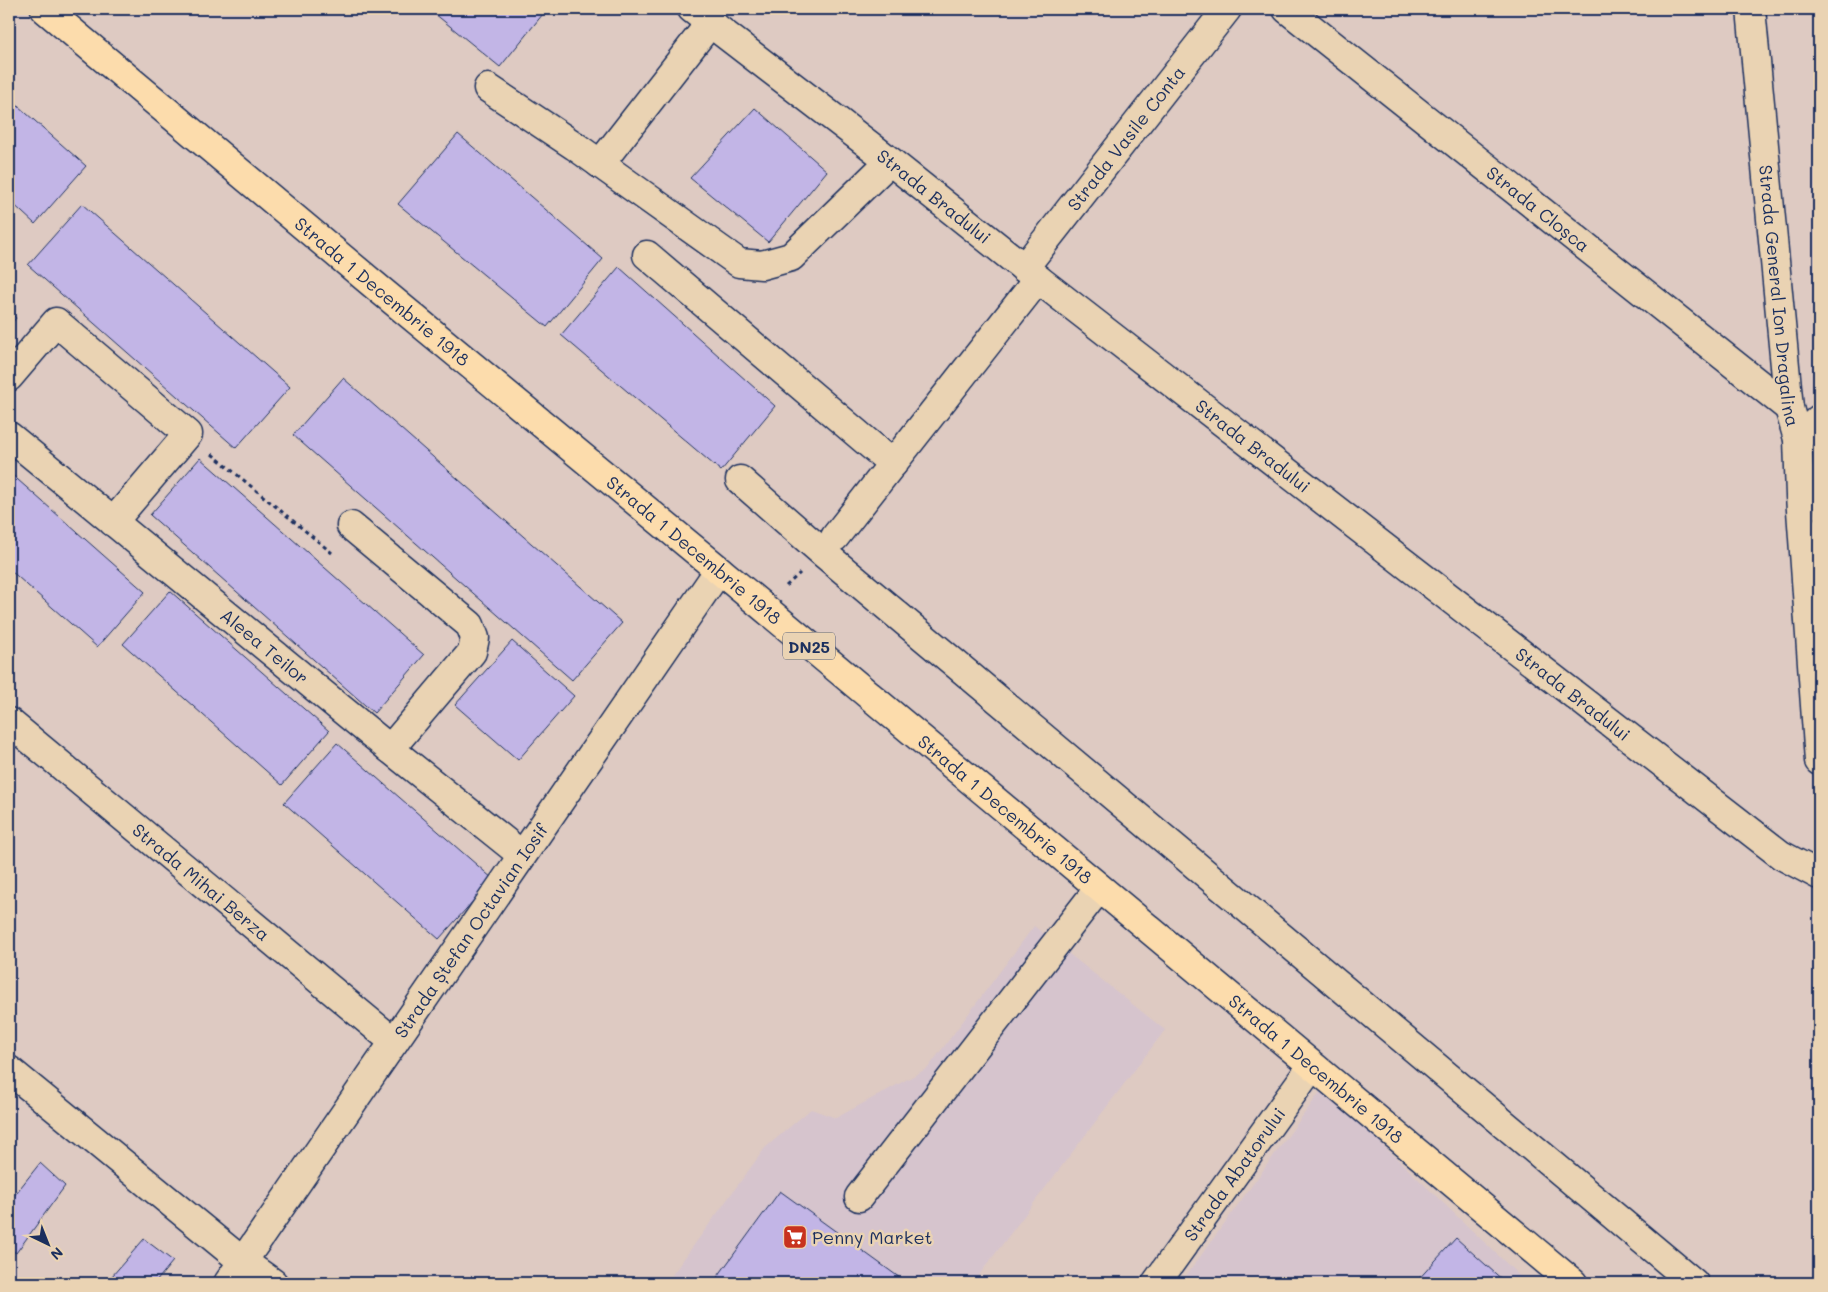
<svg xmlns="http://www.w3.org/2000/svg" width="1828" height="1292" viewBox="0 0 1828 1292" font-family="Mali,sans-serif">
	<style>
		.built { fill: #d6c4cd }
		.building { fill: #c2b5e6; stroke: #1b2f5e }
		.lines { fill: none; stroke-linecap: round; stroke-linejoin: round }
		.minor-casing { stroke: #1b2f5e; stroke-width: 31 }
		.major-casing { stroke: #1b2f5e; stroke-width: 31 }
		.path { stroke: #1b2f5e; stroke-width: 3; stroke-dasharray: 4 4; stroke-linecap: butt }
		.minor { stroke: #ead3b3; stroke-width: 28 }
		.major { stroke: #fcdcac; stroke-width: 28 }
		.labels { text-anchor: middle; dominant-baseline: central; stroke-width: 5; stroke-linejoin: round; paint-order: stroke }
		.shield { fill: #ead3b3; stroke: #596078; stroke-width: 1 }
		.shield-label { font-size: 16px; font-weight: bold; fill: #1b2f5e }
		.street-label { font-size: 18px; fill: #1b2f5e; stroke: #ead3b3 }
		.poi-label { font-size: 18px; fill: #1b2f5e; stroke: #ead3b3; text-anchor: start }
	</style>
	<rect width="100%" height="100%" fill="#decac2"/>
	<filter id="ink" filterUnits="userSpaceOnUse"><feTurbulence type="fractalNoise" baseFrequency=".02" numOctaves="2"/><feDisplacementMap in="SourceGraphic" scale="10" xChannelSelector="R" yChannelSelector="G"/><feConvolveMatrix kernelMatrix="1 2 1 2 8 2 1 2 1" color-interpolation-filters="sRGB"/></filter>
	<g filter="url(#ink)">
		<g class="built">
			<path d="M1034 926 1165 1030 973 1283H682L672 1275 765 1148 811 1109 836 1118 928 1068Z"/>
			<path d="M1323 1088 1527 1283H1181Z"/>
		</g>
		<g class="building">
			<path d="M429 9H547L500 67Z"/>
			<path d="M9 98 86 166 35 224 9 200Z"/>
			<path d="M755 108 827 171 768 242 690 178Z"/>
			<path d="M458 134 603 259 547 327 398 204Z"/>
			<path d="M82 204 290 387 236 448 28 265Z"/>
			<path d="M619 267 775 406 721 471 561 335Z"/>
			<path d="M9 311 16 318 9 326Z"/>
			<path d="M343 378 622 623 572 680 293 435Z"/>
			<path d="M200 458 424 655 374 713 150 515Z"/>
			<path d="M9 472 145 592 97 647 9 569Z"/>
			<path d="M170 591 329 731 282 785 123 644Z"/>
			<path d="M512 641 574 696 518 760 455 705Z"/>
			<path d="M337 743 493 879 439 939 284 803Z"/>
			<path d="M40 1163 65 1186 16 1253 9 1248V1202Z"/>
			<path d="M780 1191 907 1283H713Z"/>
			<path d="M1456 1238 1506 1283H1415Z"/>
			<path d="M144 1239 173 1261 155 1283H106Z"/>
		</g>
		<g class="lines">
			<defs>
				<g id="minor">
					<path id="s1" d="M692 9 890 161 1038 279 1781 855 1819 875"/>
					<path id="s2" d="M1287 9 1789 408"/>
					<path id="s3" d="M1751 9 1789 408 1798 439 1800 496 1819 761"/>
					<path d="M488 88 575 146 739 263 762 265 791 257 890 161"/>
					<path d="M600 164 710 23"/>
					<path d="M647 255 893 464"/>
					<path id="s4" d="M1024 268 1227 9"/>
					<path d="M9 377 56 322 188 434 113 522"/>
					<path id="s5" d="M9 436 390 749 522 855"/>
					<path d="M1798 439 1819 419"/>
					<path d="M740 480 822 552 1694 1283"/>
					<path d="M351 526 470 625 475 638 472 652 390 749"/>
					<path d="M835 537 1038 279"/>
					<path id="s6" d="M9 722 394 1042"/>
					<path d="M9 1070 242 1261 273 1283"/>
					<path d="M859 1197 1099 888"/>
					<path id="s7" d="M228 1283 719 570"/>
					<path id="s8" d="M1156 1283 1312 1066"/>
				</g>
				<g id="major">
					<path id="s9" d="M45 9 379 289 719 570 1573 1283"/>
				</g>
			</defs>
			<use href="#minor" class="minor-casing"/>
			<use href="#major" class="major-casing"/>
			<g class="path">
				<path d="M212 454 332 553"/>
				<path d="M786 586 800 573"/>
			</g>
			<use href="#minor" class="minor"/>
			<use href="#major" class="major"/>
		</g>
	</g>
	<defs>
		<symbol id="supermarket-square" viewBox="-11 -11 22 22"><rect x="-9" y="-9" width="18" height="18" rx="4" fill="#c8321e" stroke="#ead3b3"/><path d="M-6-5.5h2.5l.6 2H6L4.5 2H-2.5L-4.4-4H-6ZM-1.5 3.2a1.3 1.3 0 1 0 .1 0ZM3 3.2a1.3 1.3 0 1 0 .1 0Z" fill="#fff"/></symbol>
	</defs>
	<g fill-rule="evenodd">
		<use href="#supermarket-square" x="781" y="1223" width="28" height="28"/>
	</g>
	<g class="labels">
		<rect class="shield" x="783" y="632.5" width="52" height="27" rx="4"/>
		<g class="shield-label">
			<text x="809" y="646">DN25</text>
		</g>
		<g class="street-label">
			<text stroke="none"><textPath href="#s4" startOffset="165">Strada Vasile Conta</textPath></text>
			<text stroke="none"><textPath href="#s1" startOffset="306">Strada Bradului</textPath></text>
			<text stroke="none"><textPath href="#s2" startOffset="321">Strada Cloșca</textPath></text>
			<text stroke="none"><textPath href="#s9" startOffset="440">Strada 1 Decembrie 1918</textPath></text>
			<text stroke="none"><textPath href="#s3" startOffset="288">Strada General Ion Dragalina</textPath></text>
			<text stroke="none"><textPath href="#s1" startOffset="711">Strada Bradului</textPath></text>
			<text stroke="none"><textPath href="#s9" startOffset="845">Strada 1 Decembrie 1918</textPath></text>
			<text stroke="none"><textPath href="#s5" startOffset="331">Aleea Teilor</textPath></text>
			<text stroke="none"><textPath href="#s1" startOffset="1116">Strada Bradului</textPath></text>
			<text stroke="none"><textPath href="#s9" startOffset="1250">Strada 1 Decembrie 1918</textPath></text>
			<text stroke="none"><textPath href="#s6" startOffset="250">Strada Mihai Berza</textPath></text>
			<text stroke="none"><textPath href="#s7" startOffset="428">Strada Ștefan Octavian Iosif</textPath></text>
			<text stroke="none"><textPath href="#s9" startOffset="1655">Strada 1 Decembrie 1918</textPath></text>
			<text stroke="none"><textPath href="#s8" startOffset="134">Strada Abatorului</textPath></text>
		</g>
		<g class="poi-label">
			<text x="812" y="1237">Penny Market</text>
		</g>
	</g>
	<rect width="1828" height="1292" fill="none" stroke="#ead3b3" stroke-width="30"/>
	<rect x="15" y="15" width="1798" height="1262" fill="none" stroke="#1b2f5e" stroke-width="2" filter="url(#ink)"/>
	<g transform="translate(48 1244) rotate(137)" stroke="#ead3b3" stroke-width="4" paint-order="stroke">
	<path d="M0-4L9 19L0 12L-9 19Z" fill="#1b2f5e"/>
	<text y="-8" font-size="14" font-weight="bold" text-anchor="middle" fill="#1b2f5e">N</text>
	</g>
</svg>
